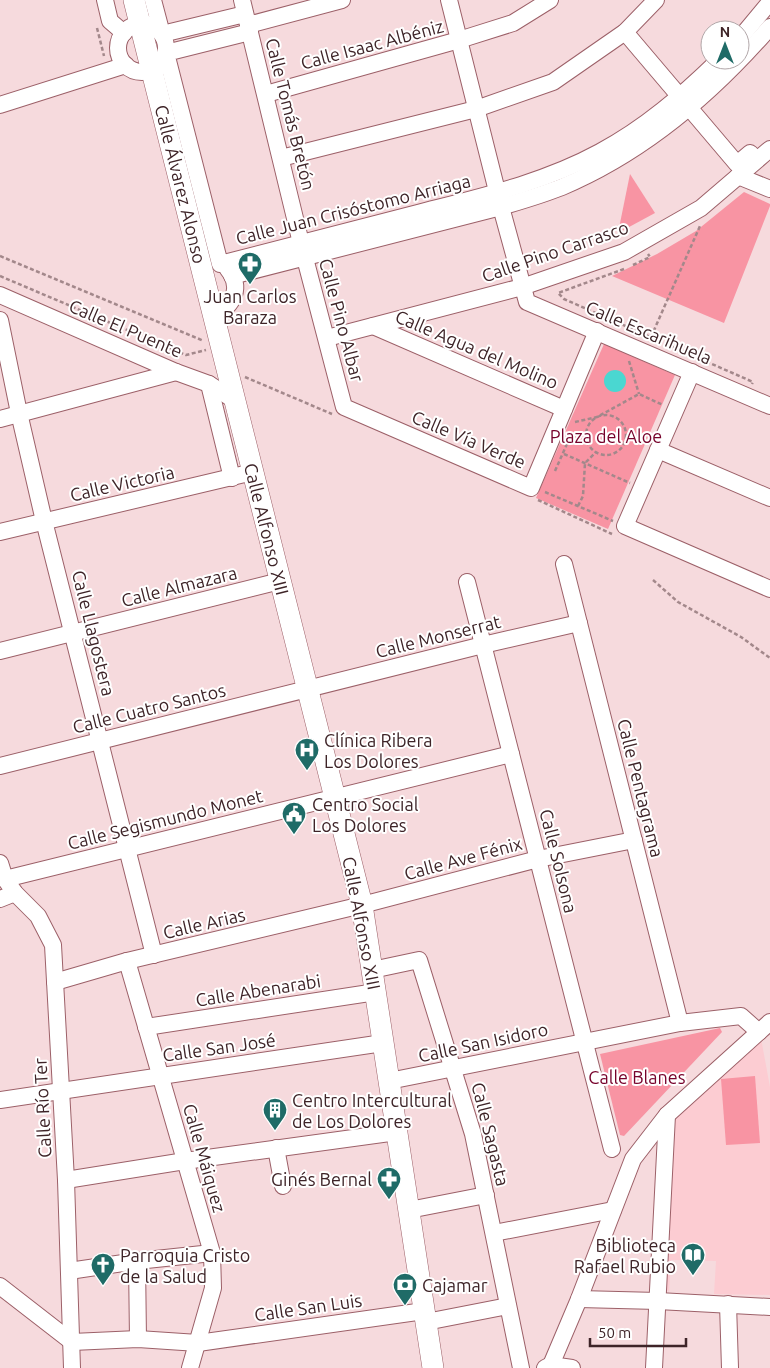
<svg xmlns="http://www.w3.org/2000/svg" width="770" height="1368" viewBox="0 0 770 1368" font-family="Ubuntu,sans-serif">
	<style>
		.built { fill: #fcccd2 }
		.green { fill: #f894a3 }
		.water { fill: #4ad7d1 }
		.lines { fill: none; stroke-linecap: round; stroke-linejoin: round }
		.minor-casing { stroke: #9c6068; stroke-width: 18 }
		.major-casing { stroke: #9c6068; stroke-width: 22 }
		.path { stroke: #a3888b; stroke-width: 2.5; stroke-dasharray: 4 2.5; stroke-linecap: butt }
		.minor { stroke: #fff; stroke-width: 16 }
		.major { stroke: #fff; stroke-width: 21 }
		.labels { text-anchor: middle; dominant-baseline: central; stroke-width: 4; stroke-linejoin: round; paint-order: stroke }
		.street-label { font-size: 18px; fill: #3e2428; stroke: #fff }
		.poi-label { font-size: 18px; fill: #3e2428; stroke: #fff; text-anchor: start }
		.park-label { font-size: 18px; fill: #76022b; stroke: #fff }
	</style>
	<rect width="100%" height="100%" fill="#f6dadd"/>
	<path class="built" d="M760 1033 770 1087V1295L714 1294 716 1261 671 1260 669 1292 666 1289 675 1120 737 1052Z"/>
	<g class="green">
		<path d="M630 174 655 213 618 233Z"/>
		<path d="M744 192 770 204V206L724 323 612 276 657 254 696 231Z"/>
		<path d="M604 344 675 375 608 529 536 498Z"/>
		<path d="M720 1028 722 1032 624 1136 620 1135 600 1054Z"/>
		<path d="M755 1076 760 1143 726 1145 721 1079Z"/>
	</g>
	<circle class="water" cx="615" cy="381" r="11"/>
	<g class="lines">
		<defs>
			<g id="minor">
				<path d="M105 0 110 21 124 33"/>
				<path d="M153 0 162 34 245 14"/>
				<path d="M242 0 301 243 344 407 531 488 597 331"/>
				<path d="M449 0 501 207 527 302 770 406"/>
				<circle cx="142" cy="48" r="24"/>
				<path d="M248 25 342 0"/>
				<path d="M250 32 166 53 220 264C286 247 352 230 418 213 480 197 543 183 600 152 645 128 683 95 719 60"/>
				<path d="M625 32 737 164 750 153 752 155"/>
				<path d="M740 38 770 2"/>
				<path d="M266 94 459 40 513 23 550 0"/>
				<path d="M0 105 126 65"/>
				<path d="M281 158 476 109 553 82 625 32 656 0"/>
				<path d="M738 176 770 189"/>
				<path d="M232 276 501 207C521 201 542 195 562 187 645 152 712 94 770 27"/>
				<path d="M0 295 176 372 209 384 234 400"/>
				<path d="M213 316C234 306 243 287 227 268"/>
				<path d="M0 320 19 413 44 521 154 955"/>
				<path d="M373 326 564 409"/>
				<path d="M327 338 522 287 624 252 701 208 770 149"/>
				<path d="M692 372 625 526 770 589"/>
				<path d="M209 384 232 478"/>
				<path d="M0 419 176 372"/>
				<path d="M658 450 770 498"/>
				<path d="M0 532 253 472"/>
				<path d="M564 564 680 1023"/>
				<path d="M467 582 612 1149"/>
				<path d="M0 651 280 581"/>
				<path d="M0 766 483 645 579 623"/>
				<path d="M0 863 5 879 15 893 38 916 53 945 66 1180 72 1368"/>
				<path d="M5 879 511 754"/>
				<path d="M0 899 15 893"/>
				<path d="M127 961 212 1253 213 1288 190 1368"/>
				<path d="M372 970 419 960 473 1134 521 1368"/>
				<path d="M55 982 127 961 362 905 538 859 634 840"/>
				<path d="M146 1027 376 992"/>
				<path d="M389 1081 680 1023 741 1016 759 1032"/>
				<path d="M0 1100 383 1043"/>
				<path d="M276 1148 283 1186"/>
				<path d="M66 1180 185 1161 397 1132"/>
				<path d="M409 1210 486 1195"/>
				<path d="M494 1233 613 1210"/>
				<path d="M137 1261 138 1339"/>
				<path d="M69 1271 137 1261 212 1253"/>
				<path d="M0 1286 72 1342 138 1339 198 1343 424 1311"/>
				<path d="M579 1299 658 1301 770 1307"/>
				<path d="M728 1304 730 1368"/>
				<path d="M426 1322 508 1306"/>
				<path d="M551 1365 579 1299 633 1159 667 1115 770 1022"/>
				<path d="M545 1368 551 1365 572 1368"/>
				<path d="M654 1368 667 1115"/>
			</g>
			<path id="major" d="M134 0 362 905 433 1368"/>
		</defs>
		<use href="#minor" class="minor-casing"/>
		<use href="#major" class="major-casing"/>
		<g class="path">
			<path d="M97 28 104 56"/>
			<path d="M0 256 204 341"/>
			<path d="M633 265 650 257 648 254"/>
			<path d="M624 269 558 293 564 299 753 382 752 384"/>
			<path d="M0 276 186 355 206 350"/>
			<path d="M651 337 700 226"/>
			<path d="M629 361 639 394"/>
			<path d="M245 377 332 414"/>
			<circle cx="606" cy="435" r="20"/>
			<path d="M575 422 597 417 639 394 663 405"/>
			<path d="M564 454 630 483"/>
			<path d="M555 471 570 437"/>
			<path d="M545 492 613 521"/>
			<path d="M538 500 612 534"/>
			<path d="M578 506 583 496 585 463 596 452"/>
			<path d="M653 580 678 602 741 637 770 658"/>
		</g>
		<use href="#minor" class="minor"/>
		<use href="#major" class="major"/>
	</g>
	<defs>
		<symbol id="pharmacy-pin" viewBox="-11 -11 22 30"><path d="M0 17L-7.5 6A9.5 9.5 0 1 1 7.5 6Z" fill="#1f6b67" stroke="#fff"/><path d="M-2-6h4v4h4v4h-4v4h-4v-4h-4v-4h4Z" fill="#fff"/></symbol>
		<symbol id="hospital-pin" viewBox="-11 -11 22 30"><path d="M0 17L-7.5 6A9.5 9.5 0 1 1 7.5 6Z" fill="#1f6b67" stroke="#fff"/><path d="M-5-5h3v3.5h4V-5h3V5h-3V1.5h-4V5h-3Z" fill="#fff"/></symbol>
		<symbol id="civic-pin" viewBox="-11 -11 22 30"><path d="M0 17L-7.5 6A9.5 9.5 0 1 1 7.5 6Z" fill="#1f6b67" stroke="#fff"/><path d="M-.6-6.5H3V-4.5H.6V-3L4-1V1h2V6H-6V1h2V-1L-.6-3ZM-1.2 2.5V6h2.4V2.5Z" fill="#fff"/></symbol>
		<symbol id="building-pin" viewBox="-11 -11 22 30"><path d="M0 17L-7.5 6A9.5 9.5 0 1 1 7.5 6Z" fill="#1f6b67" stroke="#fff"/><path d="M-4-6H4V6H1V3H-1V6H-4ZM-2.5-4.3h1.7v1.8h-1.7ZM.8-4.3h1.7v1.8H.8ZM-2.5-1h1.7V.8h-1.7ZM.8-1h1.7V.8H.8Z" fill="#fff"/></symbol>
		<symbol id="library-pin" viewBox="-11 -11 22 30"><path d="M0 17L-7.5 6A9.5 9.5 0 1 1 7.5 6Z" fill="#1f6b67" stroke="#fff"/><path d="M-6-4Q-3-5.5-.7-3.5V5Q-3 3-6 4ZM6-4Q3-5.5 .7-3.5V5Q3 3 6 4Z" fill="#fff"/></symbol>
		<symbol id="church-pin" viewBox="-11 -11 22 30"><path d="M0 17L-7.5 6A9.5 9.5 0 1 1 7.5 6Z" fill="#1f6b67" stroke="#fff"/><path d="M-1.2-6h2.4v3.5h3.3v2.4h-3.3V6h-2.4V-.1h-3.3v-2.4h3.3Z" fill="#fff"/></symbol>
		<symbol id="bank-pin" viewBox="-11 -11 22 30"><path d="M0 17L-7.5 6A9.5 9.5 0 1 1 7.5 6Z" fill="#1f6b67" stroke="#fff"/><path d="M-6-4H6V4H-6ZM0-2.3a2.3 2.3 0 1 0 0 4.6a2.3 2.3 0 1 0 0-4.6Z" fill="#fff"/></symbol>
	</defs>
	<g fill-rule="evenodd">
		<use href="#pharmacy-pin" x="236" y="250" width="28" height="38"/>
		<use href="#hospital-pin" x="293" y="736" width="28" height="38"/>
		<use href="#civic-pin" x="280" y="800" width="28" height="38"/>
		<use href="#building-pin" x="261" y="1096" width="28" height="38"/>
		<use href="#pharmacy-pin" x="375" y="1165" width="28" height="38"/>
		<use href="#library-pin" x="679" y="1241" width="28" height="38"/>
		<use href="#church-pin" x="89" y="1251" width="28" height="38"/>
		<use href="#bank-pin" x="391" y="1271" width="28" height="38"/>
	</g>
	<g class="labels">
		<g class="street-label">
			<text transform="translate(372 44) rotate(-15)">Calle Isaac Albéniz</text>
			<text transform="translate(291 114) rotate(76)">Calle Tomás Bretón</text>
			<text transform="translate(181 184) rotate(76)">Calle Álvarez Alonso</text>
			<text transform="translate(353 209) rotate(-14)">Calle Juan Crisóstomo Arriaga</text>
			<text transform="translate(555 251) rotate(-19)">Calle Pino Carrasco</text>
			<text transform="translate(342 320) rotate(75)">Calle Pino Albar</text>
			<text transform="translate(126 328) rotate(23)">Calle El Puente</text>
			<text transform="translate(649 332) rotate(23)">Calle Escarihuela</text>
			<text transform="translate(477 349) rotate(23)">Calle Agua del Molino</text>
			<text transform="translate(469 439) rotate(23)">Calle Vía Verde</text>
			<text transform="translate(122 483) rotate(-13)">Calle Victoria</text>
			<text transform="translate(267 529) rotate(76)">Calle Alfonso XIII</text>
			<text transform="translate(179 586) rotate(-14)">Calle Almazara</text>
			<text transform="translate(94 633) rotate(76)">Calle Llagostera</text>
			<text transform="translate(438 636) rotate(-14)">Calle Monserrat</text>
			<text transform="translate(149 708) rotate(-14)">Calle Cuatro Santos</text>
			<text transform="translate(641 788) rotate(76)">Calle Pentagrama</text>
			<text transform="translate(165 819) rotate(-14)">Calle Segismundo Monet</text>
			<text transform="translate(463 858) rotate(-15)">Calle Ave Fénix</text>
			<text transform="translate(559 861) rotate(76)">Calle Solsona</text>
			<text transform="translate(204 923) rotate(-13)">Calle Arias</text>
			<text transform="translate(362 923) rotate(79)">Calle Alfonso XIII</text>
			<text transform="translate(258 990) rotate(-9)">Calle Abenarabi</text>
			<text transform="translate(483 1042) rotate(-12)">Calle San Isidoro</text>
			<text transform="translate(219 1047) rotate(-8)">Calle San José</text>
			<text transform="translate(42 1108) rotate(-93)">Calle Río Ter</text>
			<text transform="translate(491 1134) rotate(76)">Calle Sagasta</text>
			<text transform="translate(205 1158) rotate(74)">Calle Máiquez</text>
			<text transform="translate(308 1307) rotate(-8)">Calle San Luis</text>
		</g>
		<g class="poi-label">
			<text x="250" y="296" text-anchor="middle">Juan Carlos<tspan x="250" dy="21">Baraza</tspan></text>
			<text x="324" y="740">Clínica Ribera<tspan x="324" dy="21">Los Dolores</tspan></text>
			<text x="312" y="804">Centro Social<tspan x="312" dy="21">Los Dolores</tspan></text>
			<text x="292" y="1100">Centro Intercultural<tspan x="292" dy="21">de Los Dolores</tspan></text>
			<text x="372" y="1179" text-anchor="end">Ginés Bernal</text>
			<text x="676" y="1245" text-anchor="end">Biblioteca<tspan x="676" dy="21">Rafael Rubio</tspan></text>
			<text x="120" y="1255">Parroquia Cristo<tspan x="120" dy="21">de la Salud</tspan></text>
			<text x="422" y="1285">Cajamar</text>
		</g>
		<g class="park-label">
			<text x="606" y="436">Plaza del Aloe</text>
			<text x="637" y="1077">Calle Blanes</text>
		</g>
	</g>
	<g transform="translate(725 45)"><circle r="24" fill="#ffffff" stroke="#b2a7a9"/>
	<path d="M0-4L9 19L0 12L-9 19Z" fill="#1f6b67"/>
	<text y="-8" font-size="14" font-weight="bold" text-anchor="middle" fill="#3e2428">N</text>
	</g>
	<path d="M590 1338v8h96v-8" fill="none" stroke="#3e2428" stroke-width="2.5"/>
	<text x="598" y="1338" font-size="15" fill="#3e2428" stroke="#ffffff" stroke-width="4" paint-order="stroke">50 m</text>
</svg>
